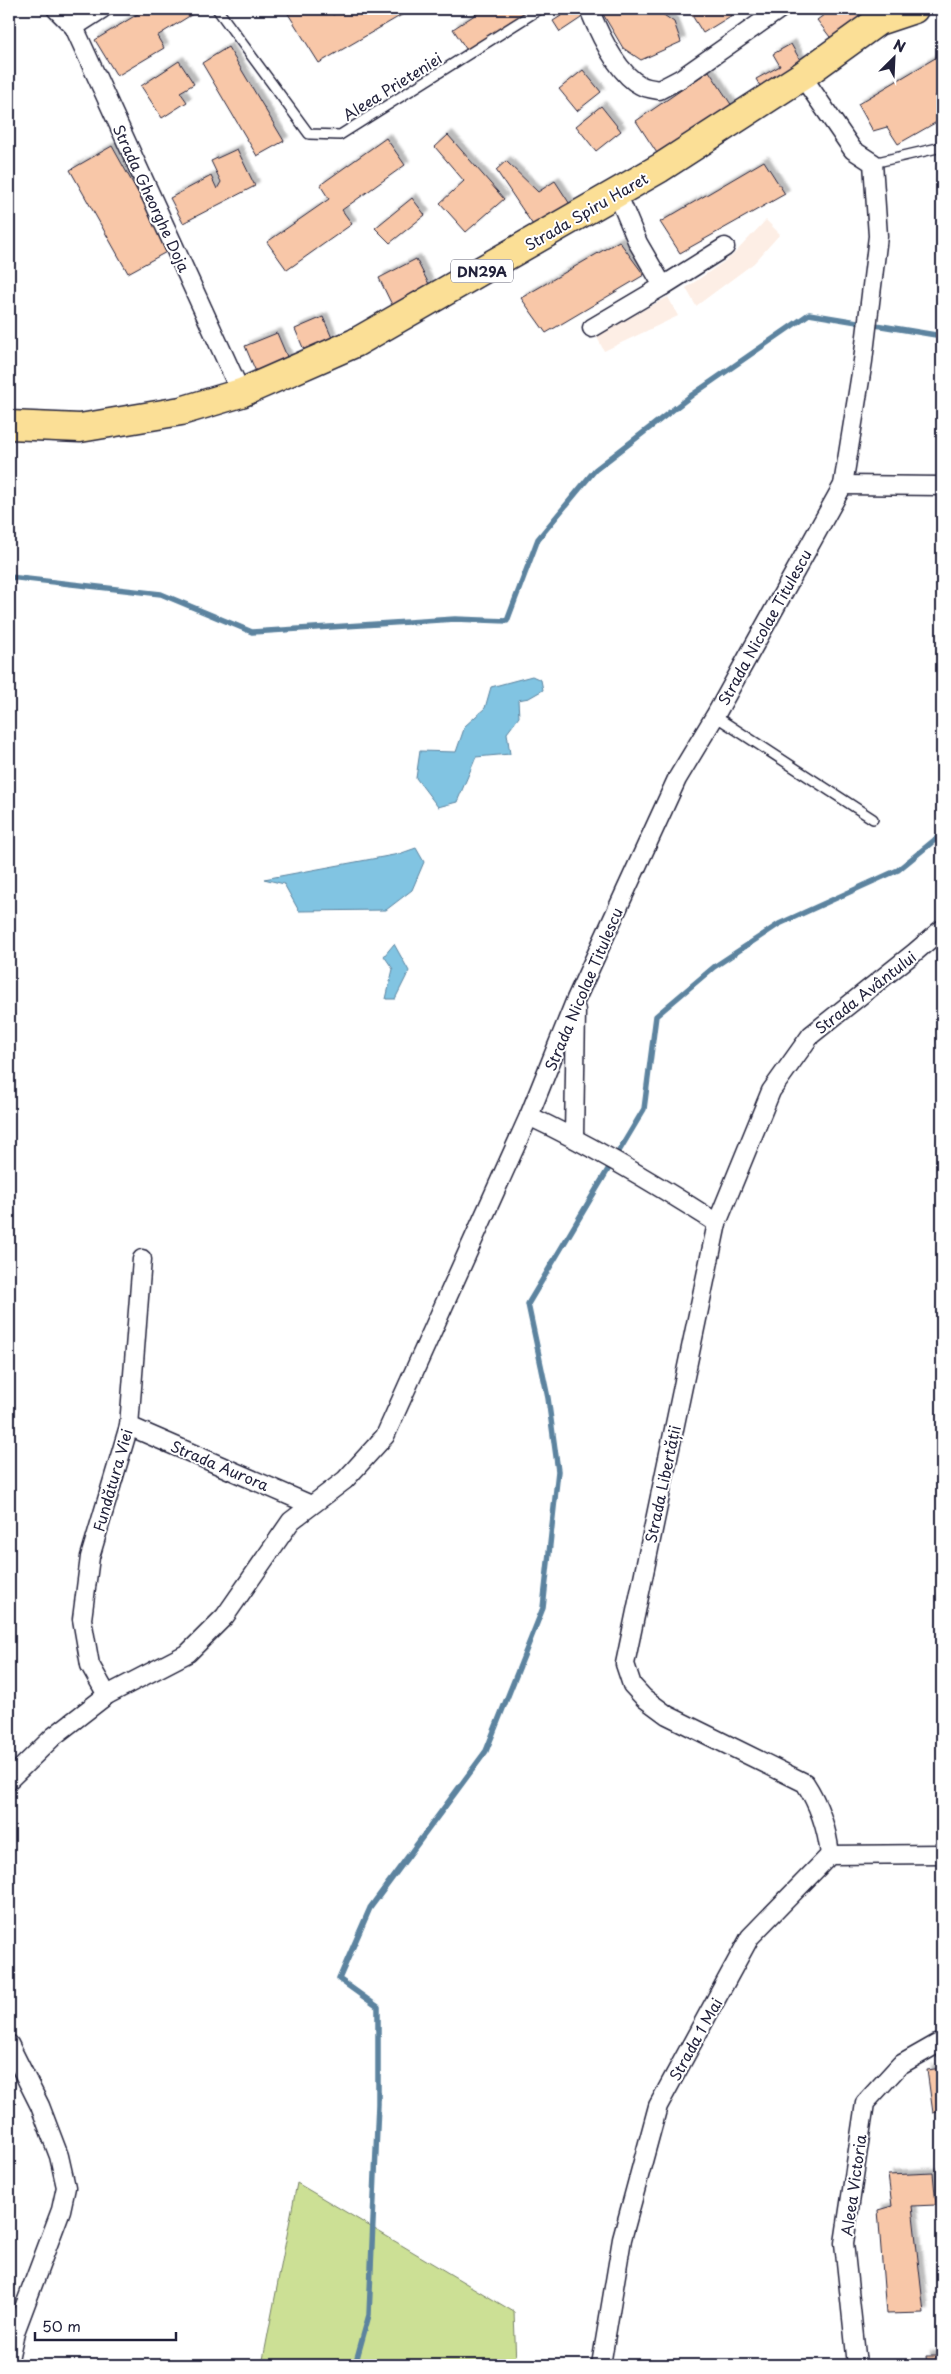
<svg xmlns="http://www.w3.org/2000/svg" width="951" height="2374" viewBox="0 0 951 2374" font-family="'Playpen Sans',sans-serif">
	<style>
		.built { fill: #fdeee5 }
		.green { fill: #cce095; stroke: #778168 }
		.water { fill: #81c4e2; stroke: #5b839f }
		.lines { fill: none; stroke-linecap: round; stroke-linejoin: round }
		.stream { stroke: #5b839f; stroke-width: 5.5 }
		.building { fill: #f8c7a8; stroke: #22223b; filter: url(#shadow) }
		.service-casing { stroke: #22223b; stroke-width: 12 }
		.minor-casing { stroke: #22223b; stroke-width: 21 }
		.primary-casing { stroke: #22223b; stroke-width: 31 }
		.service { stroke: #fff; stroke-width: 9 }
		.minor { stroke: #fff; stroke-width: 18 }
		.primary { stroke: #fbdf96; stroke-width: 28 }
		.labels { text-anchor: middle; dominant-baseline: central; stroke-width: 4; stroke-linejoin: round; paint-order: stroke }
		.shield { fill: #fff; stroke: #646476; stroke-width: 1 }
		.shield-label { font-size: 14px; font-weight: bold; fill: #22223b }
		.street-label { font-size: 15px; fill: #22223b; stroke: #fff }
	</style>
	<defs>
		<filter id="shadow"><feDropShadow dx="4.5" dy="-4.5" stdDeviation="1" flood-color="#0004"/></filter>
	</defs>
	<rect width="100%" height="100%" fill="#fff"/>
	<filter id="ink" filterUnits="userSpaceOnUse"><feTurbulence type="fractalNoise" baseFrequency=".02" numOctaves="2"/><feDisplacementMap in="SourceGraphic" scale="10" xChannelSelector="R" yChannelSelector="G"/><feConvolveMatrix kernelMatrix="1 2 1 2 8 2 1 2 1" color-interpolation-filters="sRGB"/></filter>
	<g filter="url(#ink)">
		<g class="built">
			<path d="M766 220 780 234 754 263 696 306 686 288 732 256Z"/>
			<path d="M668 297 678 316 604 351 596 335Z"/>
		</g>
		<path class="green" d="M297 2183 514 2312 516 2365H262Z"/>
		<g class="water">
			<path d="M532 676 541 680 543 690 529 698 518 700 519 717 507 733 510 754 476 757 457 802 438 807 416 778 420 751 456 752 465 726 485 708 491 687Z"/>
			<path d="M416 848 424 862 412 890 386 910 299 911 284 884 264 879 399 854Z"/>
			<path d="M394 944 409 971 395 999H386L393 969 384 956Z"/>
		</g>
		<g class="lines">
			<g class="stream">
				<path d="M9 577 161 594 252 632 455 619 507 621 538 539 595 470 692 395 809 314 942 336"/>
				<path d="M355 2365 369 2315 378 2104V2007L339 1979 370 1908 486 1751 543 1608 558 1471 548 1398 528 1304 644 1109 656 1016 714 967 779 924 898 870 942 834"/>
			</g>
		</g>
		<g class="building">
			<path d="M146 9H194L196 12 157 36 164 48 117 76 95 40Z"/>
			<path d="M285 9H328L333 15 342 9H412L319 63Z"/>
			<path d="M484 9H549L472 58 453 29Z"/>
			<path d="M561 9H593V10L560 32 553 21 564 14Z"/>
			<path d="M600 9H655L674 22 681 42 641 60 623 48Z"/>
			<path d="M688 9H742L703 33Z"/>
			<path d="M832 9H853L874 37 846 58 817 20Z"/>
			<path d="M791 44 812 81 771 105 756 79 780 66 773 54Z"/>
			<path d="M228 47 284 141 257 156 202 63Z"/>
			<path d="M942 54V93L935 96 942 111V119L898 144 887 127 873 131 858 104Z"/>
			<path d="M179 61 194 84 180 92 187 102 162 118 141 86Z"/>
			<path d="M583 70 601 92 577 111 559 89Z"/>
			<path d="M709 71 738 115 670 173 636 121Z"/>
			<path d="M601 106 621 131 596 151 576 126Z"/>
			<path d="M448 135 504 199 466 232 440 203 464 181 435 147Z"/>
			<path d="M386 138 405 165 342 210 352 224 287 270 267 242 329 199 320 185Z"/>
			<path d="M112 146 170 250 128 273 70 170Z"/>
			<path d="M237 149 255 186 183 223 170 198 211 176 217 189 221 182 211 161Z"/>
			<path d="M506 161 538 192 555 181 575 212 545 243 496 170Z"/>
			<path d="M764 161 785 194 680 253 660 222Z"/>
			<path d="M412 198 425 215 390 243 375 228Z"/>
			<path d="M619 241 644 275 546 333 521 298Z"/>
			<path d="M416 259 432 290 394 309 379 278Z"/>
			<path d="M323 317 335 345 307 357 295 329Z"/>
			<path d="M277 333 291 366 259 379 245 346Z"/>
			<path d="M942 2068V2111L933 2113 927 2070Z"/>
			<path d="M933 2173 936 2205 912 2206 924 2313 886 2314 878 2210 892 2206 888 2175Z"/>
			<path d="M926 2356H942V2365H927Z"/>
		</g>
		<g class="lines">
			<defs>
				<g id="service">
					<path d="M217 9 309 134 340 135 540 9"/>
					<path d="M873 163 942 147"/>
					<path d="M715 716 873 819"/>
				</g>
				<g id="minor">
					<path d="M56 9 74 27 241 393"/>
					<path d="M589 9C598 31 617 73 640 85 645 88 653 89 659 90L680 79 780 9"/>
					<path d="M74 27 102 9"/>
					<path d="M663 286 725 247"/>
					<path d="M592 328 663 286 638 243 617 193"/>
					<path d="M843 485 942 486"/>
					<path d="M529 1116C595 1147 656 1184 717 1223"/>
					<path d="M574 1137 576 1010"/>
					<path d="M129 1426 311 1505"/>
					<path d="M107 1695 90 1665 82 1619 90 1557 129 1426 142 1259"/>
					<path d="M9 1780 54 1736 107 1695 188 1653 225 1616 291 1521 345 1480 385 1436 529 1116 576 999 677 779 715 716 843 485 863 361 878 236 873 163 853 150 802 76"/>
					<path d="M830 1855C827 1828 820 1806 805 1783L667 1715 644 1698 632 1685 625 1664 717 1223 771 1091 811 1035 914 953 942 929"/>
					<path d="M9 2044 40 2106 59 2156 66 2187 61 2210 15 2332 9 2359"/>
					<path d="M601 2365 622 2239 658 2106 750 1937 830 1855 942 1854"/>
					<path d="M857 2365 844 2243 865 2103 900 2065 937 2044H942"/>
				</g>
				<path id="primary" d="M9 425 80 428 181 411 241 393 355 343 660 168 802 76 878 21 914 9"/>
			</defs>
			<use href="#service" class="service-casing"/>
			<use href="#minor" class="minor-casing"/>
			<use href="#primary" class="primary-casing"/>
			<use href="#service" class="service"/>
			<use href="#minor" class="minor"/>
			<use href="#primary" class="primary"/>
		</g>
	</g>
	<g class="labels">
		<rect class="shield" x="451" y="259.5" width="62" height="23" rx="4"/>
		<g class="shield-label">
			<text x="482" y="271">DN29A</text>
		</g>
		<g class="street-label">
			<text transform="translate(392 86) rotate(-32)">Aleea Prieteniei</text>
			<text transform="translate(152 198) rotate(65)">Strada Gheorghe Doja</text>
			<text transform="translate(586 211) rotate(-30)">Strada Spiru Haret</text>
			<text transform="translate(764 627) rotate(-61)">Strada Nicolae Titulescu</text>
			<text transform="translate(583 989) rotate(-67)">Strada Nicolae Titulescu</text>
			<text transform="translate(865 992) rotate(-38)">Strada Avântului</text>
			<text transform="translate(220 1465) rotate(23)">Strada Aurora</text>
			<text transform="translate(112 1480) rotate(-74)">Fundătura Viei</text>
			<text transform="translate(662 1484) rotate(-78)">Strada Libertății</text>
			<text transform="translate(695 2039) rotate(-61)">Strada 1 Mai</text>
			<text transform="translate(853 2185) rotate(-82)">Aleea Victoria</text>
		</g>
	</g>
	<rect width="951" height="2374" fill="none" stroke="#fff" stroke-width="30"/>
	<rect x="15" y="15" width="921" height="2344" fill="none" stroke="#22223b" stroke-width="2" filter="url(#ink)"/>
	<g transform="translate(894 58) rotate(24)" stroke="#ffffff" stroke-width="4" paint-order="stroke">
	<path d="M0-4L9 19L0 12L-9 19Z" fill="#22223b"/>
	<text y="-8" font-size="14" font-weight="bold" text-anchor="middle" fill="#22223b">N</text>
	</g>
	<path d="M35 2332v8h141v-8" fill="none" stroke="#22223b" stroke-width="2.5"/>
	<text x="42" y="2332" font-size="15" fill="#22223b" stroke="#ffffff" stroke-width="4" paint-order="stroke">50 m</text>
</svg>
